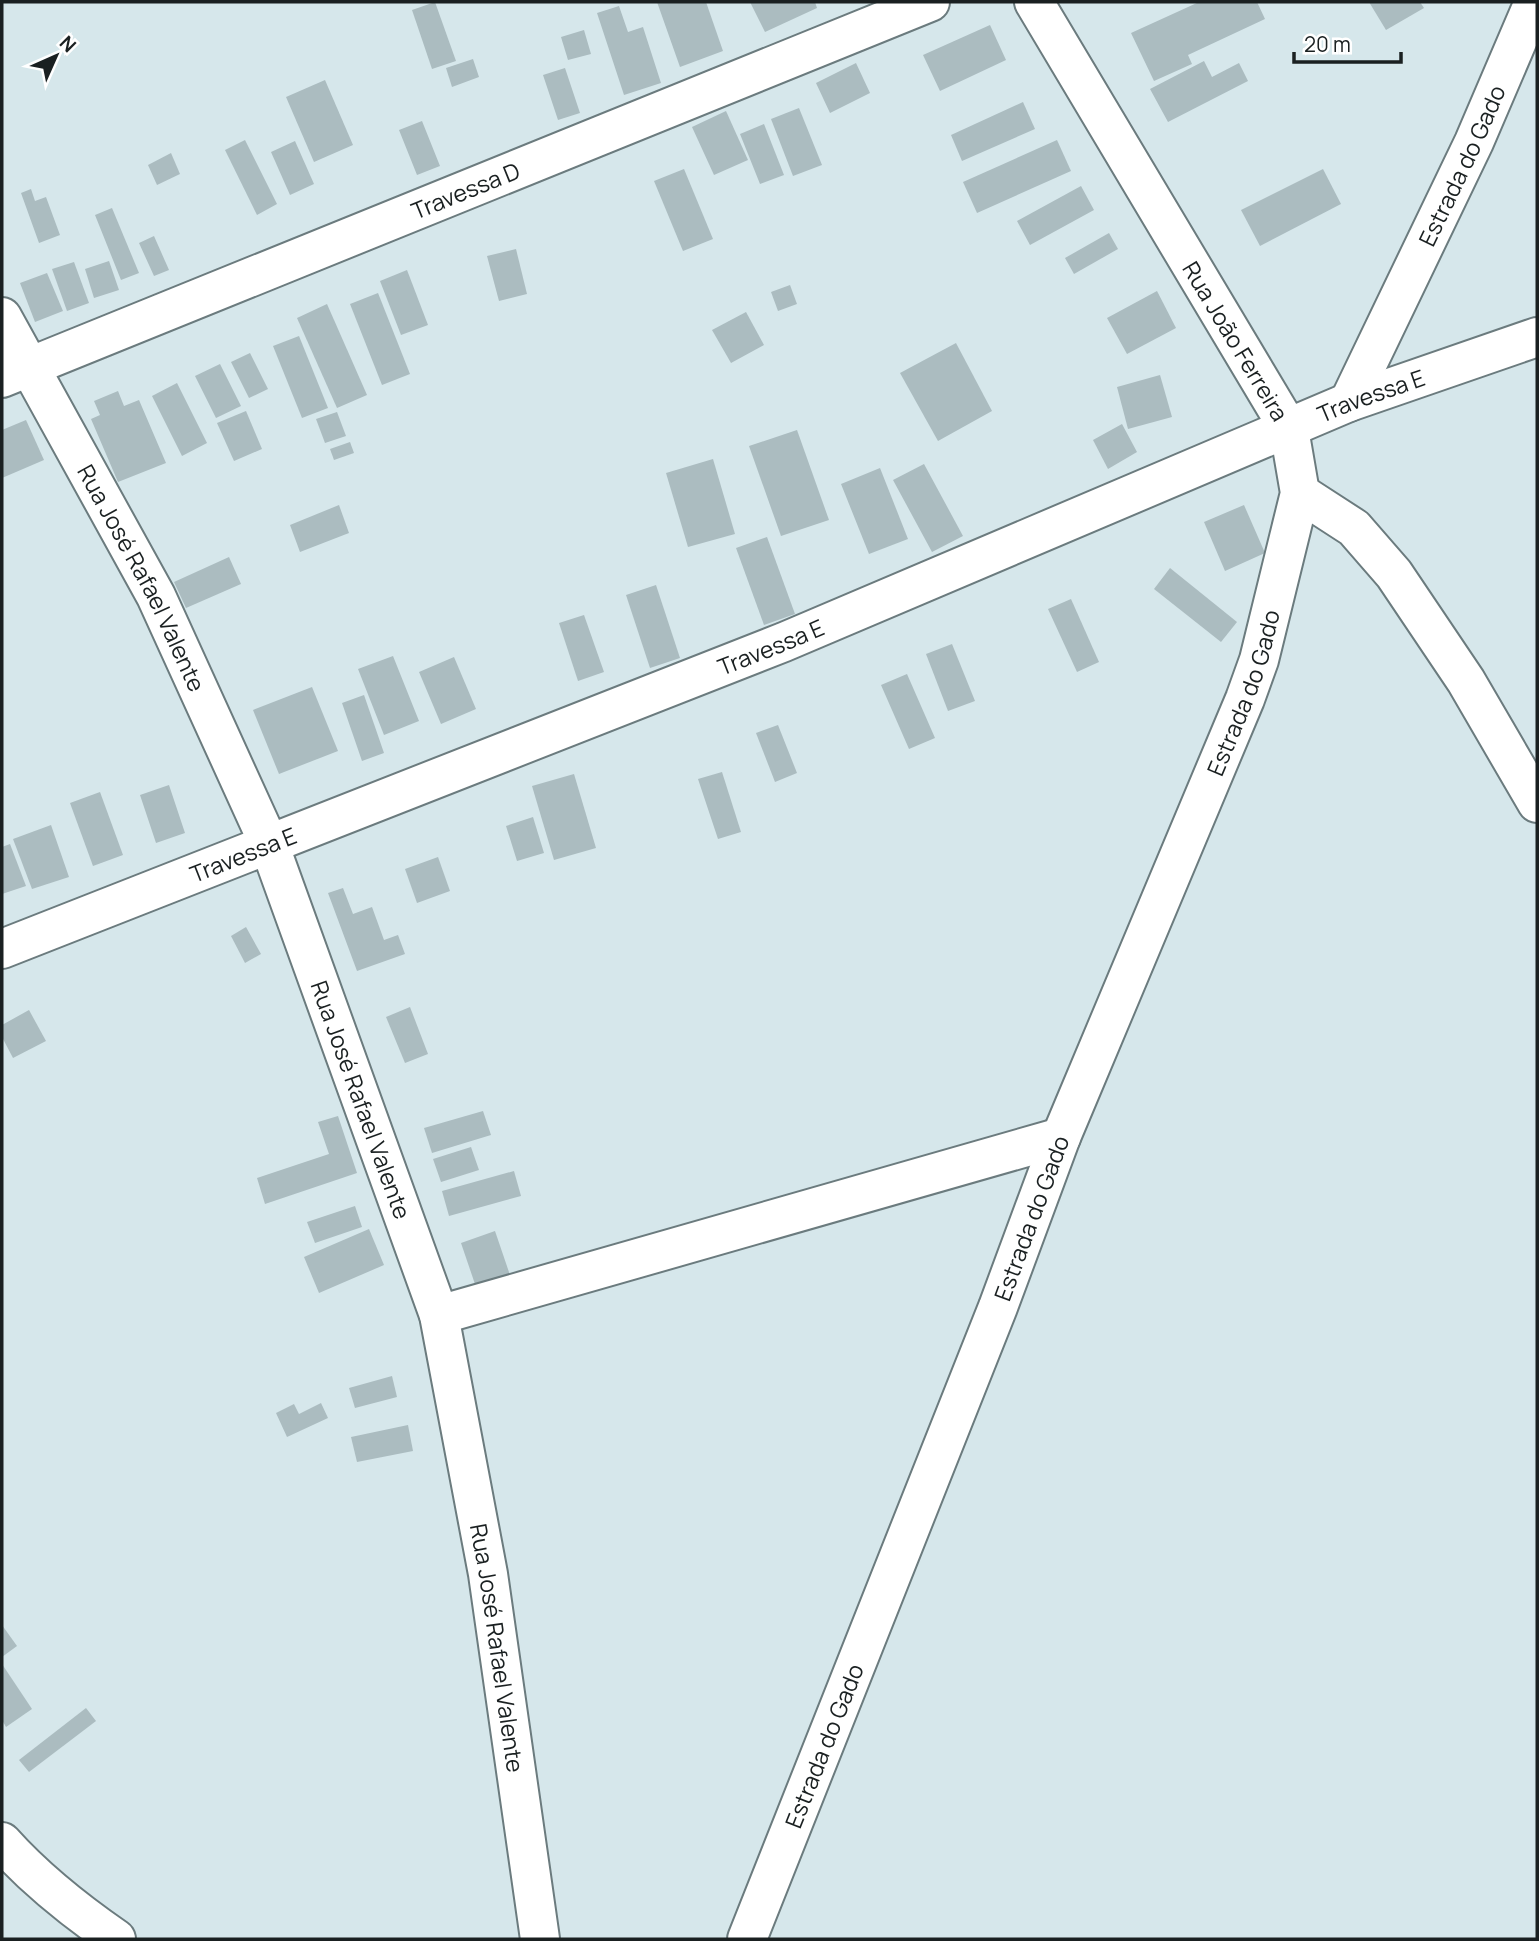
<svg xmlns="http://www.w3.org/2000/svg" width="1539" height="1941" viewBox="0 0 1539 1941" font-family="Manrope,sans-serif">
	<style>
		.building { fill: #abbcc0 }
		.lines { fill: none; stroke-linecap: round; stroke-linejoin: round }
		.street-casing { stroke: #6b7b7e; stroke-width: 42 }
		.secondary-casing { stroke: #6b7b7e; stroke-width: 42 }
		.street { stroke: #fff; stroke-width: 38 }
		.secondary { stroke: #fff; stroke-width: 38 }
		.labels { text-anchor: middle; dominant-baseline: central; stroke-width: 5; stroke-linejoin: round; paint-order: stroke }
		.street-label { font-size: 23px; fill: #1a2021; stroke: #fff }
	</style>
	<rect width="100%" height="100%" fill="#d6e7eb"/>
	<g class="building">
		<path d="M435 2 456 61 432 69 412 10Z"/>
		<path d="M657 2H706L723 51 680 67Z"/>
		<path d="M750 2H815L817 8 765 32Z"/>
		<path d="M1199 2H1257L1265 19 1188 55 1192 64 1154 81 1131 33Z"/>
		<path d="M1369 2H1420L1424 8 1386 30Z"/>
		<path d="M619 6 628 32 643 27 661 83 624 95 597 13Z"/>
		<path d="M990 25 1006 60 940 91 923 55Z"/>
		<path d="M584 30 591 54 568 60 561 37Z"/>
		<path d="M473 59 479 77 452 87 446 68Z"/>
		<path d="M1204 61 1212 77 1239 63 1248 81 1168 122 1150 89Z"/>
		<path d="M856 63 870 93 830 113 816 83Z"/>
		<path d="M565 68 580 113 558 120 543 75Z"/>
		<path d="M325 80 353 145 314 162 286 97Z"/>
		<path d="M1023 102 1035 129 962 161 951 135Z"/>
		<path d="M799 108 822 165 793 176 771 119Z"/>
		<path d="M726 111 748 160 714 175 692 127Z"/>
		<path d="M422 121 440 166 417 175 399 130Z"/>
		<path d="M764 124 784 175 760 184 740 134Z"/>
		<path d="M245 140 277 204 257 215 225 150Z"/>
		<path d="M1057 140 1071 171 977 213 963 182Z"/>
		<path d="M295 141 314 184 290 195 271 152Z"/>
		<path d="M171 153 180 174 157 185 148 165Z"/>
		<path d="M684 169 713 239 683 251 654 181Z"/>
		<path d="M1323 169 1341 204 1260 246 1241 210Z"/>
		<path d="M1081 186 1094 210 1030 245 1017 221Z"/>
		<path d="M31 189 35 201 46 197 60 235 39 243 21 193Z"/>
		<path d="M112 208 139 273 121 280 95 215Z"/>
		<path d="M1109 233 1118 249 1074 274 1065 258Z"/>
		<path d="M154 236 169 270 154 276 139 243Z"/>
		<path d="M516 249 527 294 499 301 487 256Z"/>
		<path d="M109 261 119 290 94 298 85 269Z"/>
		<path d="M74 262 89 303 67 311 52 269Z"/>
		<path d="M407 270 428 325 401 335 380 281Z"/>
		<path d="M47 273 63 311 35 322 20 283Z"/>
		<path d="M790 285 797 304 778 311 771 292Z"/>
		<path d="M1157 291 1176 328 1127 354 1107 318Z"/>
		<path d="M378 293 410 374 382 385 350 304Z"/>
		<path d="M327 304 367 395 337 408 297 318Z"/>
		<path d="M746 312 764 345 731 363 712 330Z"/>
		<path d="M299 336 328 408 302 418 273 346Z"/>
		<path d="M956 343 992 411 938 441 900 373Z"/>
		<path d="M250 353 268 389 249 398 231 362Z"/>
		<path d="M220 364 241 406 216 418 195 376Z"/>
		<path d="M1160 375 1172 417 1128 429 1117 387Z"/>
		<path d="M177 383 207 443 182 456 152 396Z"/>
		<path d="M118 391 124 406 139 400 166 463 118 482 91 419 100 415 94 401Z"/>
		<path d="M246 411 262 449 234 461 217 423Z"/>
		<path d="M337 412 346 436 325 443 316 419Z"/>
		<path d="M26 420 44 460 2 478V430Z"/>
		<path d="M1122 424 1137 452 1108 469 1093 440Z"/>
		<path d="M797 430 829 520 781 536 749 446Z"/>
		<path d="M350 442 354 453 334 460 330 449Z"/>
		<path d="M713 459 735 534 688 547 666 473Z"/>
		<path d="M924 464 963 536 932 552 893 480Z"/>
		<path d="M880 468 908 539 869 554 841 484Z"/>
		<path d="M339 505 349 533 300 552 290 525Z"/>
		<path d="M1244 505 1265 553 1225 571 1204 522Z"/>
		<path d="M767 537 795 614 764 625 736 548Z"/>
		<path d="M229 557 241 584 186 608 174 582Z"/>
		<path d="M1170 568 1237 622 1221 642 1154 589Z"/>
		<path d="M656 585 680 658 650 668 626 595Z"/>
		<path d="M1071 599 1099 662 1077 672 1048 609Z"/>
		<path d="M584 615 604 672 578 681 559 623Z"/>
		<path d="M952 644 975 701 948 711 926 654Z"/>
		<path d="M393 656 419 721 384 735 358 669Z"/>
		<path d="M454 657 476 709 441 724 419 672Z"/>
		<path d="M907 674 935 738 909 749 881 685Z"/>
		<path d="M312 687 338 751 279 774 253 710Z"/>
		<path d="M364 695 384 753 362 761 342 703Z"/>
		<path d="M778 725 797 773 775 782 756 733Z"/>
		<path d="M722 772 741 832 718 839 698 779Z"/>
		<path d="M574 774 596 848 554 860 532 786Z"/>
		<path d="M169 785 185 833 156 843 140 795Z"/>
		<path d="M100 792 123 855 93 866 70 803Z"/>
		<path d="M533 817 544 853 517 861 506 826Z"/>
		<path d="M51 825 69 877 32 889 13 839Z"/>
		<path d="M10 844 26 886 2 894V847Z"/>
		<path d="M438 857 450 891 417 903 405 869Z"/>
		<path d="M343 888 353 914 372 907 384 940 398 935 405 954 357 971 328 893Z"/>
		<path d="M246 927 261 954 245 963 231 936Z"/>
		<path d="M410 1007 428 1054 405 1063 386 1017Z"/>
		<path d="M29 1010 46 1041 13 1058 2 1037V1025Z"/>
		<path d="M483 1111 491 1135 432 1153 424 1128Z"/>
		<path d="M338 1116 357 1173 265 1204 257 1178 329 1154 318 1122Z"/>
		<path d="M471 1147 479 1170 441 1182 433 1159Z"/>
		<path d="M514 1171 521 1196 449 1216 442 1191Z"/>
		<path d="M355 1206 362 1227 315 1243 307 1222Z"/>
		<path d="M369 1229 384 1265 319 1293 304 1257Z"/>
		<path d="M495 1231 511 1278 477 1290 461 1243Z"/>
		<path d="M392 1376 397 1397 355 1408 349 1388Z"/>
		<path d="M321 1403 328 1418 287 1437 276 1413 294 1404 299 1414Z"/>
		<path d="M408 1425 413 1451 357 1462 351 1437Z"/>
		<path d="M2 1625 17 1646 2 1657Z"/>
		<path d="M2 1664 32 1709 6 1727 2 1720Z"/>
		<path d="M86 1708 96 1721 29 1772 19 1760Z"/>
	</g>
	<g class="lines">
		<defs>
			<g id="street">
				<path id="s1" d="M2 317 156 596 269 844 439 1315 488 1574 540 1939"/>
				<path id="s2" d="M2 378 930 2"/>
				<path id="s3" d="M1349 402 1474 142 1534 2"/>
				<path d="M1300 493 1354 528 1394 574 1466 681 1537 803"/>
				<path id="s4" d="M2 949 784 642 1349 402 1537 337"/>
				<path d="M439 1315 1061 1137"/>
				<path d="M2 1842C36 1880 74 1910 116 1939"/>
			</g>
			<g id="secondary">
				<path id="s5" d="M747 1939 998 1307 1061 1137 1245 699 1259 660 1300 493 1289 429 1034 2"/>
			</g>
		</defs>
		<use href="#street" class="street-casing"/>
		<use href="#secondary" class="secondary-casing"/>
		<use href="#street" class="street"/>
		<use href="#secondary" class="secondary"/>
	</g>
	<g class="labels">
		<g class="street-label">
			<text stroke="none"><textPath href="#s3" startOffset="262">Estrada do Gado</textPath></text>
			<text stroke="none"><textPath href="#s2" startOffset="500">Travessa D</textPath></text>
			<text transform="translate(1236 341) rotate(59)">Rua João Ferreira</text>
			<text stroke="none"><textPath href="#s4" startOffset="1477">Travessa E</textPath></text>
			<text stroke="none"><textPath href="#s1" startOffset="296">Rua José Rafael Valente</textPath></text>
			<text stroke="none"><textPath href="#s4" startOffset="826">Travessa E</textPath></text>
			<text stroke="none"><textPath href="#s5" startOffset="1342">Estrada do Gado</textPath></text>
			<text stroke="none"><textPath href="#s4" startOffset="259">Travessa E</textPath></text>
			<text stroke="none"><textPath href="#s1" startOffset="863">Rua José Rafael Valente</textPath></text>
			<text stroke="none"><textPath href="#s5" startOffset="775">Estrada do Gado</textPath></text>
			<text stroke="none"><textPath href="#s1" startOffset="1430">Rua José Rafael Valente</textPath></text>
			<text stroke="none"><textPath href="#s5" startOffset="208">Estrada do Gado</textPath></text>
		</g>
	</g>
	<rect width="1539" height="1941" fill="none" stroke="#1a2021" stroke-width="7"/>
	<g transform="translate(56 56) rotate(45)" stroke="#ffffff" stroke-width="5" paint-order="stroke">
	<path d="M0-5L12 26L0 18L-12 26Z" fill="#1a2021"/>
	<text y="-10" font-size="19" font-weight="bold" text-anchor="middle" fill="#1a2021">N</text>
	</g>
	<path d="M1294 52v10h107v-10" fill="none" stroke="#1a2021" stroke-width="3.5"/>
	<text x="1304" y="52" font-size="21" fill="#1a2021" stroke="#ffffff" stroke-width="5" paint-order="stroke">20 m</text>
</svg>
